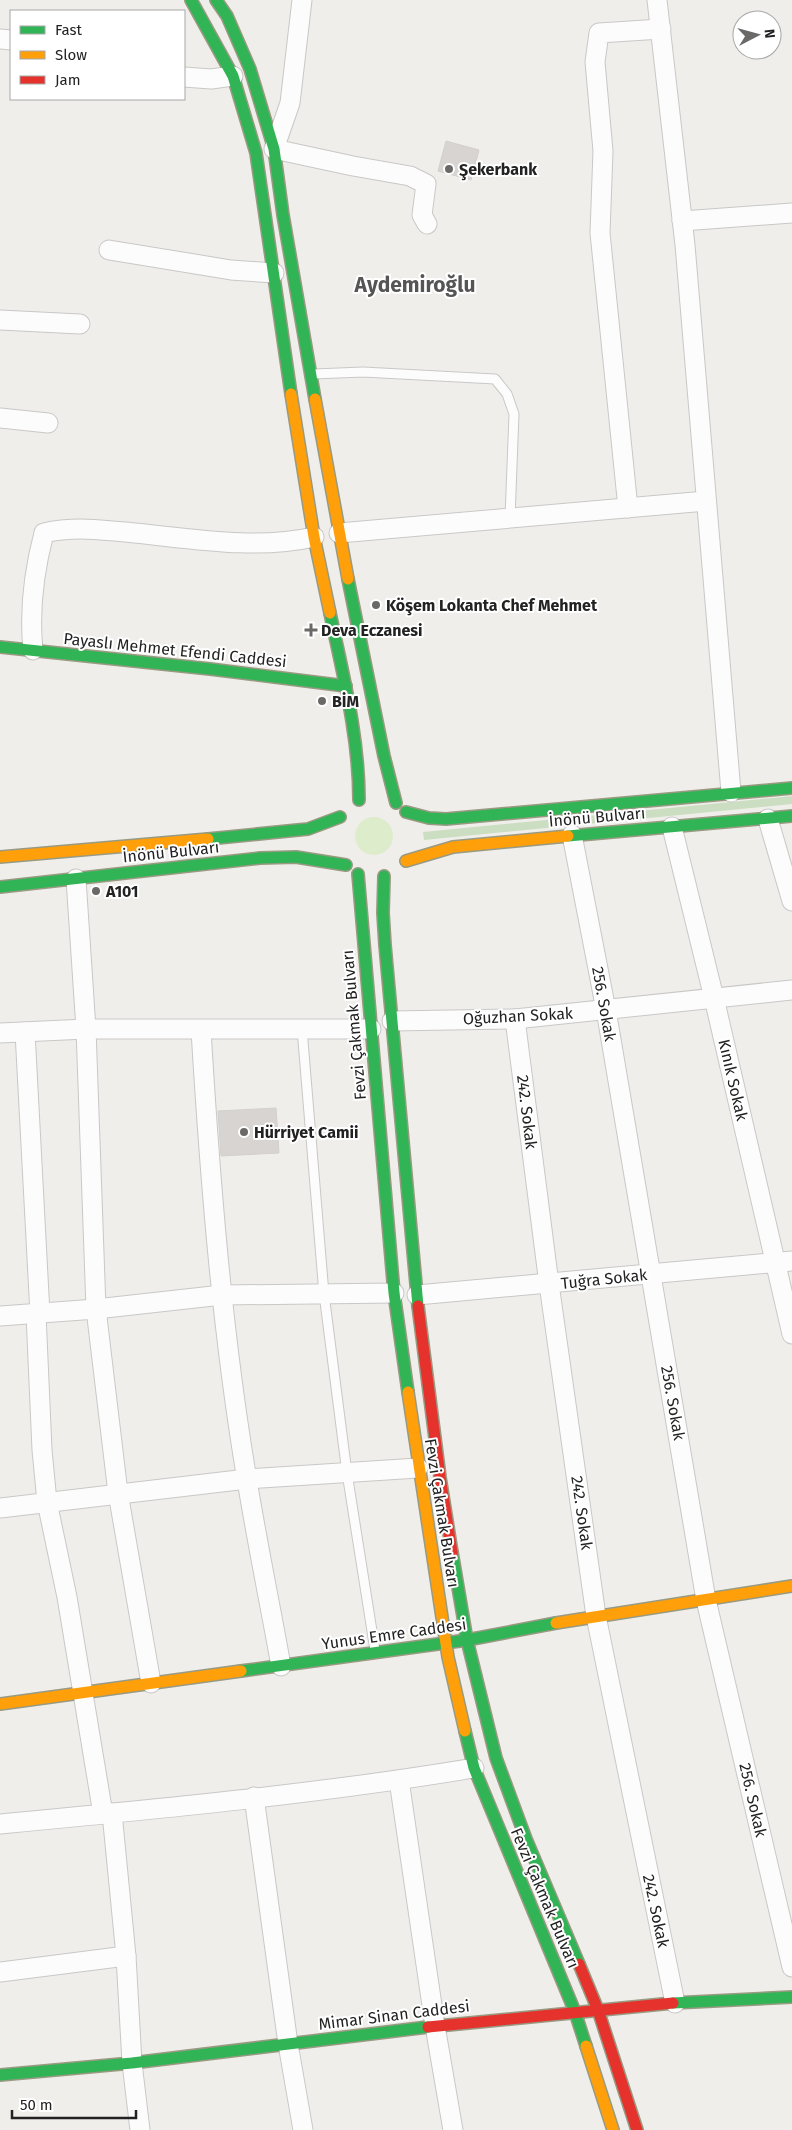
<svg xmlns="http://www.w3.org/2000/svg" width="792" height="2130" viewBox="0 0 792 2130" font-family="'Fira Sans',sans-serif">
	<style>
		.grass { fill: #ddeccb }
		.forest { fill: #cbdec1 }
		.building { fill: #d7d4d2; stroke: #d3d0cc }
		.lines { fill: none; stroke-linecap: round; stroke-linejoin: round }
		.lane-casing { stroke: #c9c8c7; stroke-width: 11 }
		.street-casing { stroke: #c9c8c7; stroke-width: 21 }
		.fast-casing { stroke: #999a82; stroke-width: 14 }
		.slow-casing { stroke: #999a82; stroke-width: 14 }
		.jam-casing { stroke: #999a82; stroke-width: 14 }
		.lane { stroke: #fdfcfc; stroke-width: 9 }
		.street { stroke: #fdfcfc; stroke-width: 19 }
		.fast { stroke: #30b455; stroke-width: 11 }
		.slow { stroke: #ff9f0a; stroke-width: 11 }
		.jam { stroke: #e5322d; stroke-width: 11 }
		.poi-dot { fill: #6a6968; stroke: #fff; stroke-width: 2 }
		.labels { text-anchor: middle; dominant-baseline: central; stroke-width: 4; stroke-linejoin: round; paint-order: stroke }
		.poi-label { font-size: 16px; font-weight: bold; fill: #222; stroke: #fff; text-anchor: start }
		.street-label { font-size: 16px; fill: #222; stroke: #fff }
		.district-label { font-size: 21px; font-weight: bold; fill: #555; stroke: #fff }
	</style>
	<rect width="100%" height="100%" fill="#f0eeeb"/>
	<circle class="grass" cx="374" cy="836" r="19"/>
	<path class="forest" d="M792 796V804L424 840 423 832Z"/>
	<g class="building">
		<path d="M446 141 479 150 471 180 438 171Z"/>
		<path d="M276 1108 279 1153 221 1156 218 1111Z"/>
	</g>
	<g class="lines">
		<defs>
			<g id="lane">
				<path d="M314 374 363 372 495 379 507 394 514 414 510 518"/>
				<path d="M302 1029 324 1294 347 1473 375 1650"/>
			</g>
			<g id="street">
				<path d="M302 0 290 103 274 149 353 166 410 176 426 184 422 215 427 224"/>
				<path d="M657 0 685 245 731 792"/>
				<path d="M0 39 11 40"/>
				<path d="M184 77 211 79 233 76"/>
				<path d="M682 221 792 213"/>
				<path d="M109 250 231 270 274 273"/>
				<path d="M0 320 80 324"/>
				<path d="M0 418 48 423"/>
				<path d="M628 508 600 233 603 151 595 62 599 33 661 29"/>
				<path d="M339 533 706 501"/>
				<path d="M33 650C29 611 34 571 44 533 74 526 105 530 135 533 194 539 257 550 314 537"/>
				<path d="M768 819 792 901"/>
				<path d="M672 827 714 998 792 1334"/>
				<path d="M572 835 606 1010 706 1600 792 1967"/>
				<path d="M76 879 86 1029 96 1309 118 1493 151 1683"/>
				<path d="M515 1019 549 1284 596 1616 675 2003"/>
				<path d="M392 1021 515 1019 792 990"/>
				<path d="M201 1030C210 1180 222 1332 247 1480 257 1542 270 1604 281 1666"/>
				<path d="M25 1032 40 1314"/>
				<path d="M0 1033 86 1029H371"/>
				<path d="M417 1295 792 1261"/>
				<path d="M36 1314 42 1450 47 1502 67 1597 103 1814"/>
				<path d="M0 1316 96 1309 222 1295 394 1293"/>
				<path d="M0 1508 247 1479 418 1468"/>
				<path d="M399 1780 435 2026 453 2130"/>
				<path d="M254 1797 288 2044 303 2130"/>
				<path d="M112 1813 126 1956 132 2063 140 2130"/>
				<path d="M0 1824C158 1809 318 1794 474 1768"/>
				<path d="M0 1972 126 1956"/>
			</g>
			<g id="fast">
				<path d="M191 0 233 76 256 153 291 394"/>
				<path d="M216 0 227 16 250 69 274 149 283 215 315 399"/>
				<path d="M348 579 384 756 396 803"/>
				<path d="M330 613C343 675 359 736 359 800"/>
				<path d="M0 647 210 669 346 686"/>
				<path d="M406 812 429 818 446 819 792 788"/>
				<path d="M568 836 792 816"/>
				<path d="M208 839 308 829 340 817"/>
				<path d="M358 874 394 1293 408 1392"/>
				<path d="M384 876 383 913 385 945 418 1306"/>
				<path d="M0 887 260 858 296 857 346 865"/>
				<path d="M452 1552 467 1640 496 1758 526 1839 579 1964"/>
				<path d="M241 1671 467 1640 556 1623"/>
				<path d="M465 1731 474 1768 575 2012 586 2046"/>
				<path d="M673 2003 792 1997"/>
				<path d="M0 2075 132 2063 428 2027"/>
			</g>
			<g id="slow">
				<path d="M291 394 314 537 330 613"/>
				<path d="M315 399 348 579"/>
				<path d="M0 857 208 839"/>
				<path d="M406 861 453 847 568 836"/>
				<path d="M408 1392 448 1657 465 1731"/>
				<path d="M556 1623 792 1586"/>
				<path d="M0 1704 241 1671"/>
				<path d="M586 2046 613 2130"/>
			</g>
			<g id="jam">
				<path d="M418 1306 440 1477 452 1552"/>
				<path d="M579 1964 598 2010 637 2130"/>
				<path d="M428 2027 673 2003"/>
			</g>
		</defs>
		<use href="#lane" class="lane-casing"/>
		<use href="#street" class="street-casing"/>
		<use href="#fast" class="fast-casing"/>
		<use href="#slow" class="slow-casing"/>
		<use href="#jam" class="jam-casing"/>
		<use href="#lane" class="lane"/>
		<use href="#street" class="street"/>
		<use href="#fast" class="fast"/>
		<use href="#slow" class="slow"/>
		<use href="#jam" class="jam"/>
	</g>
	<g class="poi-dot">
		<circle cx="449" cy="169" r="5"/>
		<circle cx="376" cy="605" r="5"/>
		<path d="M308.5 622.5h5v5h5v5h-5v5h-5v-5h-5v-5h5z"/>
		<circle cx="322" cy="701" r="5"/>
		<circle cx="96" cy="891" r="5"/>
		<circle cx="244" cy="1132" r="5"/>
	</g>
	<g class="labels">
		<g class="poi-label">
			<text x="459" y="169">Şekerbank</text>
			<text x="386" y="605">Köşem Lokanta Chef Mehmet</text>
			<text x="321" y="630">Deva Eczanesi</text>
			<text x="332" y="701">BİM</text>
			<text x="106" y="891">A101</text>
			<text x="254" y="1132">Hürriyet Camii</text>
		</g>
		<g class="street-label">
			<text transform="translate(175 650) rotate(6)">Payaslı Mehmet Efendi Caddesi</text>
			<text transform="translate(597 817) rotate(-5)">İnönü Bulvarı</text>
			<text transform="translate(171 852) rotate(-6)">İnönü Bulvarı</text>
			<text transform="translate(604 1004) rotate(80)">256. Sokak</text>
			<text transform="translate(518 1016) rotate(-3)">Oğuzhan Sokak</text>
			<text transform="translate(354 1025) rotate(-95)">Fevzi Çakmak Bulvarı</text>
			<text transform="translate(733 1080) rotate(77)">Kınık Sokak</text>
			<text transform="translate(527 1112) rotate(83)">242. Sokak</text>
			<text transform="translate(604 1279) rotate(-6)">Tuğra Sokak</text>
			<text transform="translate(673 1403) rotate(80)">256. Sokak</text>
			<text transform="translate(442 1513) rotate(81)">Fevzi Çakmak Bulvarı</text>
			<text transform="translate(582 1513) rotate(82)">242. Sokak</text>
			<text transform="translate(394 1634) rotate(-8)">Yunus Emre Caddesi</text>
			<text transform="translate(753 1800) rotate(77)">256. Sokak</text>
			<text transform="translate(545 1898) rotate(67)">Fevzi Çakmak Bulvarı</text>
			<text transform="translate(656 1911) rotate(78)">242. Sokak</text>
			<text transform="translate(394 2015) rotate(-7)">Mimar Sinan Caddesi</text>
		</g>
		<g class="district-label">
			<text x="415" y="285">Aydemiroğlu</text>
		</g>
	</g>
	<rect x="10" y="10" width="175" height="90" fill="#ffffff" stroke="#a7a7a7"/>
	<rect x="20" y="26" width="25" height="8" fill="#30b455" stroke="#a7a7a7"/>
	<text x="55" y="35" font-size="15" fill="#222222">Fast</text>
	<rect x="20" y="51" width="25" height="8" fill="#ff9f0a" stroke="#a7a7a7"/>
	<text x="55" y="60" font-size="15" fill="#222222">Slow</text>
	<rect x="20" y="76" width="25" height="8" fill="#e5322d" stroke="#a7a7a7"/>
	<text x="55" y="85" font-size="15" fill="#222222">Jam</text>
	<g transform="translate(757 35) rotate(84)"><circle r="24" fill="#ffffff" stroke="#a7a7a7"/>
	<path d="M0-4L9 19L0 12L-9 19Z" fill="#6a6968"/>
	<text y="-8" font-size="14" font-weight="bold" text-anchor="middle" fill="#222222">N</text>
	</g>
	<path d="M12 2110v8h124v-8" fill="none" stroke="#222222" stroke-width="2.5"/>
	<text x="20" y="2110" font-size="15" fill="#222222" stroke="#ffffff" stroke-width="4" paint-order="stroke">50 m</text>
</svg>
